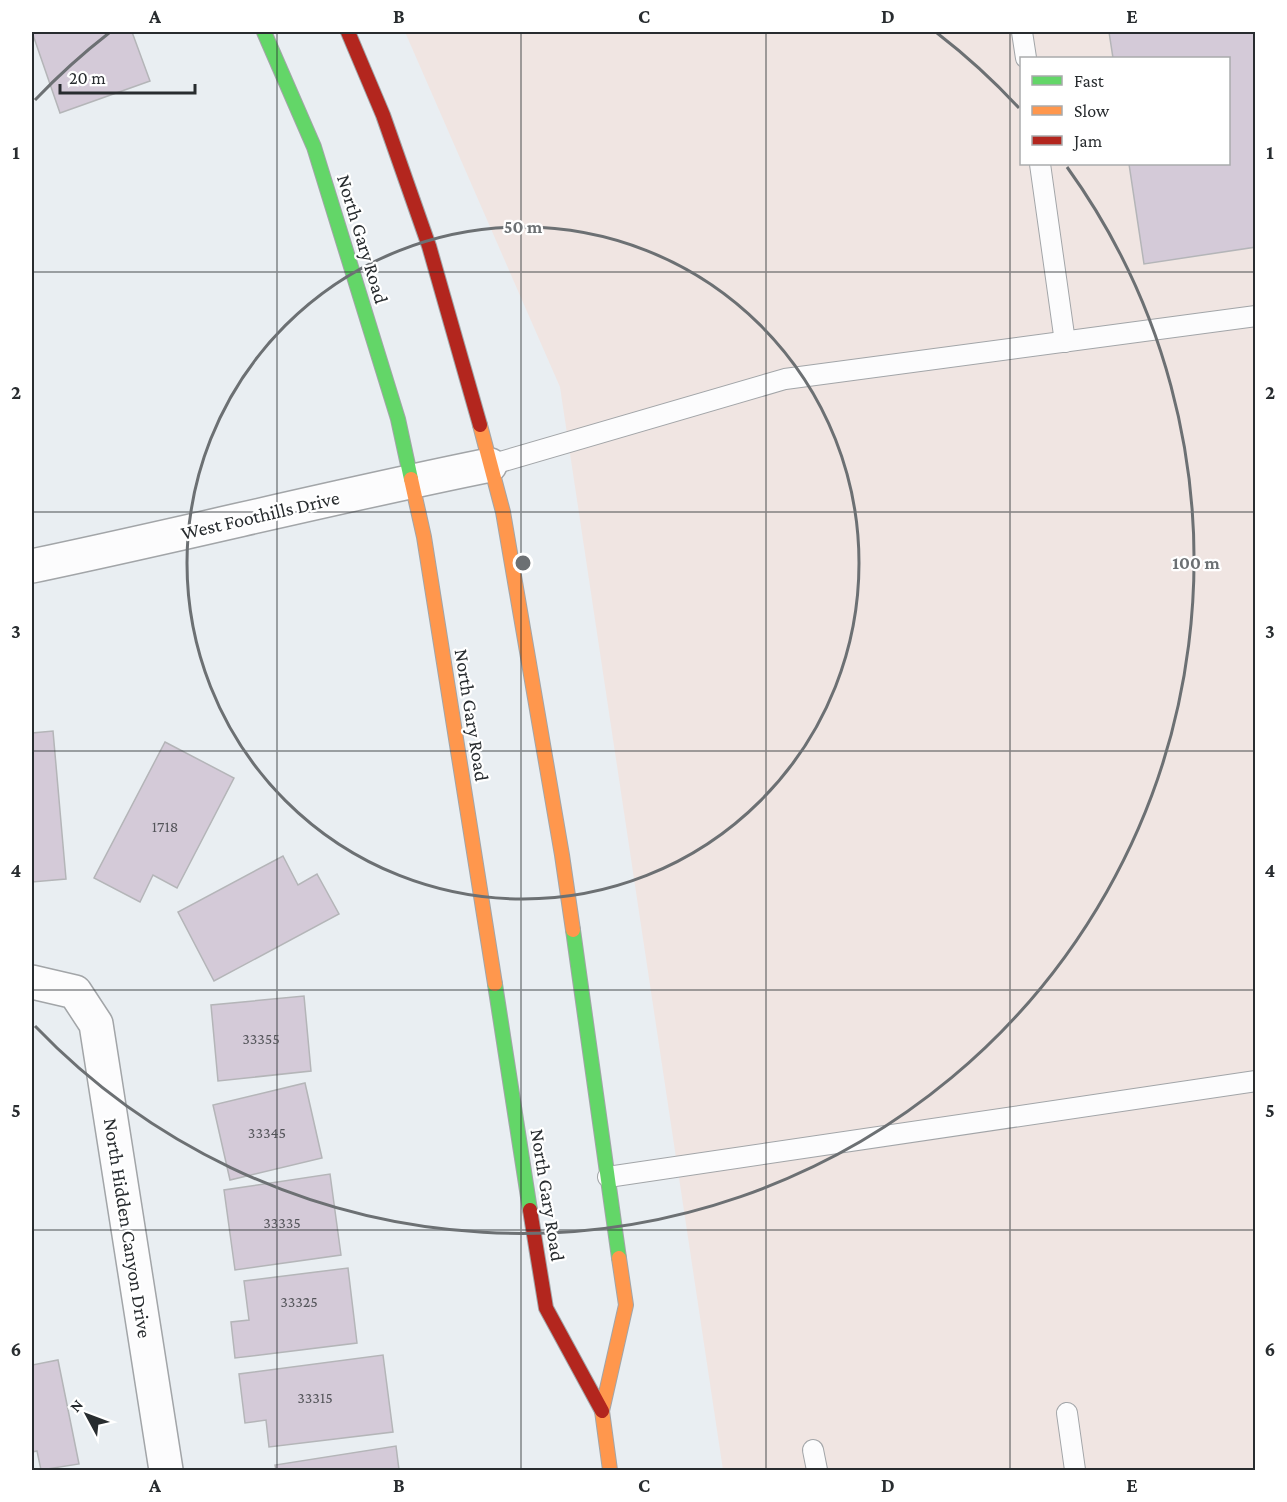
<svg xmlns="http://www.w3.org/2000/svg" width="1287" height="1502" viewBox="0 0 1287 1502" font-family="'Crimson Pro',serif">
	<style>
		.commercial { fill: #f0e5e2; fill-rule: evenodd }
		.building { fill: #d4cad8; stroke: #b4b5b8; stroke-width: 1.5 }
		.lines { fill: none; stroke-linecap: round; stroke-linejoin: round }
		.lane-casing { stroke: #a2a5a8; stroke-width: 22 }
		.street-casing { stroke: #a2a5a8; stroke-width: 36 }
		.fast-casing { stroke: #a2a5a8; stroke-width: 16 }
		.slow-casing { stroke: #a2a5a8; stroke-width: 16 }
		.jam-casing { stroke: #a2a5a8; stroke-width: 16 }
		.lane { stroke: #fcfcfd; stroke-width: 20 }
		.street { stroke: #fcfcfd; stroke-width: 33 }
		.fast { stroke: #63d668; stroke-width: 14 }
		.slow { stroke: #ff974d; stroke-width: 14 }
		.jam { stroke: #b3261e; stroke-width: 14 }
		.grid { fill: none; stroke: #282c2f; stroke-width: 1.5; stroke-opacity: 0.55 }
		.ring { fill: none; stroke: #6c7073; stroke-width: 3 }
		.labels { text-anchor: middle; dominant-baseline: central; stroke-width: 4.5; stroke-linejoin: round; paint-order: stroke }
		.number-label { font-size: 16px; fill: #535459 }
		.street-label { font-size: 20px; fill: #282c2f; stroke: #fff }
		.centre { fill: #6c7073; stroke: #fff; stroke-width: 3 }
		.ring-label { font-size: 18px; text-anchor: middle; font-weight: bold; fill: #6c7073; stroke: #fff; stroke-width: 4.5; stroke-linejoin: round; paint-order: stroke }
		.neatline { fill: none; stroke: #282c2f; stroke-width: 2 }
		.grid-label { font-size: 20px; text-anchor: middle; font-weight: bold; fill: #282c2f }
	</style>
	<rect width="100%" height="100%" fill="#e9eef2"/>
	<path class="commercial" d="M405 32H1255V1470H723L560 387ZM1022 58H1228V164H1022Z"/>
	<g class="building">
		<path d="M32 32H132L150 81 60 113Z"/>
		<path d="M1109 32H1256V247L1144 264 1129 164H1228V58H1113Z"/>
		<path d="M53 731 66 879 32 882V733Z"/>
		<path d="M165 742 234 778 177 888 153 875 140 902 94 878Z"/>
		<path d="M283 856 298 885 317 874 339 914 214 981 178 912Z"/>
		<path d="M304 996 311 1071 218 1081 211 1005Z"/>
		<path d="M305 1083 322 1158 230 1180 213 1105Z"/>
		<path d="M330 1174 341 1255 235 1270 224 1190Z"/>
		<path d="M348 1268 357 1343 235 1358 231 1322 249 1320 244 1281Z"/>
		<path d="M383 1355 393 1432 269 1447 266 1420 245 1423 239 1374Z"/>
		<path d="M58 1360 79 1464 41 1470 37 1451 32 1452V1365Z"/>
		<path d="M396 1446 399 1470H276L275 1465Z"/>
	</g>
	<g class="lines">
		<defs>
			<g id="lane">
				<path d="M1022 32 1026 58"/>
				<path d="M1040 164 1065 342"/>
				<path d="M490 465 785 379 1256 316"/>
				<path d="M608 1177 1256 1081"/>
				<path d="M1067 1413 1075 1470"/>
				<path d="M813 1450 817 1470"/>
			</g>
			<g id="street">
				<path d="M32 566C185 534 336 496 490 465"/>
				<path d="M32 982 75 992 96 1024 166 1470"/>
			</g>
			<g id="fast">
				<path d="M264 32 314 147 398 419 411 479"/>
				<path d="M573 930 619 1258"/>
				<path d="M495 984 530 1210"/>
			</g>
			<g id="slow">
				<path d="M480 425 503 512 562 855 573 930"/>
				<path d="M411 479 424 537 495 984"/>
				<path d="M610 1470 602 1411 626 1305 619 1258"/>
			</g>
			<g id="jam">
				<path d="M348 32 383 115 429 246 480 425"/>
				<path d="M530 1210 546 1308 602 1411"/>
			</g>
		</defs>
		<use href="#lane" class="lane-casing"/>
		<use href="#street" class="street-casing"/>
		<use href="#fast" class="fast-casing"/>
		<use href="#slow" class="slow-casing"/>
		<use href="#jam" class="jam-casing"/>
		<use href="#lane" class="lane"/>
		<use href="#street" class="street"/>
		<use href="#fast" class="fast"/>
		<use href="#slow" class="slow"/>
		<use href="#jam" class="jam"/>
	</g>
	<path class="grid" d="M277 32V1470M521 32V1470M766 32V1470M1010 32V1470M32 272H1256M32 512H1256M32 751H1256M32 990H1256M32 1230H1256"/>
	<g class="ring">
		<circle cx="523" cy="563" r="336"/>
		<path d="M35 100A673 673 0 0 1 109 33M937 33A673 673 0 0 1 1019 108M1067 167A673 673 0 0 1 35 1026"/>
	</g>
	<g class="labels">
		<g class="number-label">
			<text x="165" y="826">1718</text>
			<text x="261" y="1038">33355</text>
			<text x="267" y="1132">33345</text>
			<text x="282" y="1222">33335</text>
			<text x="299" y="1301">33325</text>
			<text x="315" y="1397">33315</text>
		</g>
		<g class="street-label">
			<text transform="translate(363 239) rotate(73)">North Gary Road</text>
			<text transform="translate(260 515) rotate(-13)">West Foothills Drive</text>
			<text transform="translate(472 715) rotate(81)">North Gary Road</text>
			<text transform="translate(548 1195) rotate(81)">North Gary Road</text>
			<text transform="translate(128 1228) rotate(81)">North Hidden Canyon Drive</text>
		</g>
	</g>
	<circle cx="523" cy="563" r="9" class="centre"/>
	<g class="ring-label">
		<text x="523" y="233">50 m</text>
		<text x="1196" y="569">100 m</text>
	</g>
	<rect width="1287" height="1502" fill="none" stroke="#ffffff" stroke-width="66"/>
	<rect x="1020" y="57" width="210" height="108" fill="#ffffff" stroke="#a9abac" stroke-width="1.5"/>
	<rect x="1032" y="76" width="30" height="9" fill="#63d668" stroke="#a9abac" stroke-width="1.5"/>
	<text x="1074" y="87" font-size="18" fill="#282c2f">Fast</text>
	<rect x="1032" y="106" width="30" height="9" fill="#ff974d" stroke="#a9abac" stroke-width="1.5"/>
	<text x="1074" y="117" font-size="18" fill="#282c2f">Slow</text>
	<rect x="1032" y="136" width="30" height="9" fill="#b3261e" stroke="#a9abac" stroke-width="1.5"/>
	<text x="1074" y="147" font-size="18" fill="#282c2f">Jam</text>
	<g transform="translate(87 1415) rotate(311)" stroke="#ffffff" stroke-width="4.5" paint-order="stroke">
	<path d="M0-4.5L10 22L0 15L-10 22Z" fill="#282c2f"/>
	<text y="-9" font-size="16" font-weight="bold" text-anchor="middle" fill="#282c2f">N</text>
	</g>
	<path d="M60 84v9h135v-9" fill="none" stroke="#282c2f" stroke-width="3"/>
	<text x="69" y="84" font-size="18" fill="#282c2f" stroke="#ffffff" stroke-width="4.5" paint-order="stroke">20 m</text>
	<rect x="33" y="33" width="1221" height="1436" class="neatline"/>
	<g class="grid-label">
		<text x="155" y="23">A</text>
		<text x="399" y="23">B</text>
		<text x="644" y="23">C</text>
		<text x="888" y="23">D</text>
		<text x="1132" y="23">E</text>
		<text x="16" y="159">1</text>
		<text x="1270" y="159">1</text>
		<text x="16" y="399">2</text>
		<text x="1270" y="399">2</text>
		<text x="16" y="638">3</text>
		<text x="1270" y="638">3</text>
		<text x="16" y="877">4</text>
		<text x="1270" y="877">4</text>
		<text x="16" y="1117">5</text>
		<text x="1270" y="1117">5</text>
		<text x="16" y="1356">6</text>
		<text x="1270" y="1356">6</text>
		<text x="155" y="1492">A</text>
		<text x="399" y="1492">B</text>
		<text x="644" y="1492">C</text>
		<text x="888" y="1492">D</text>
		<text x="1132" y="1492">E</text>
	</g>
</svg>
